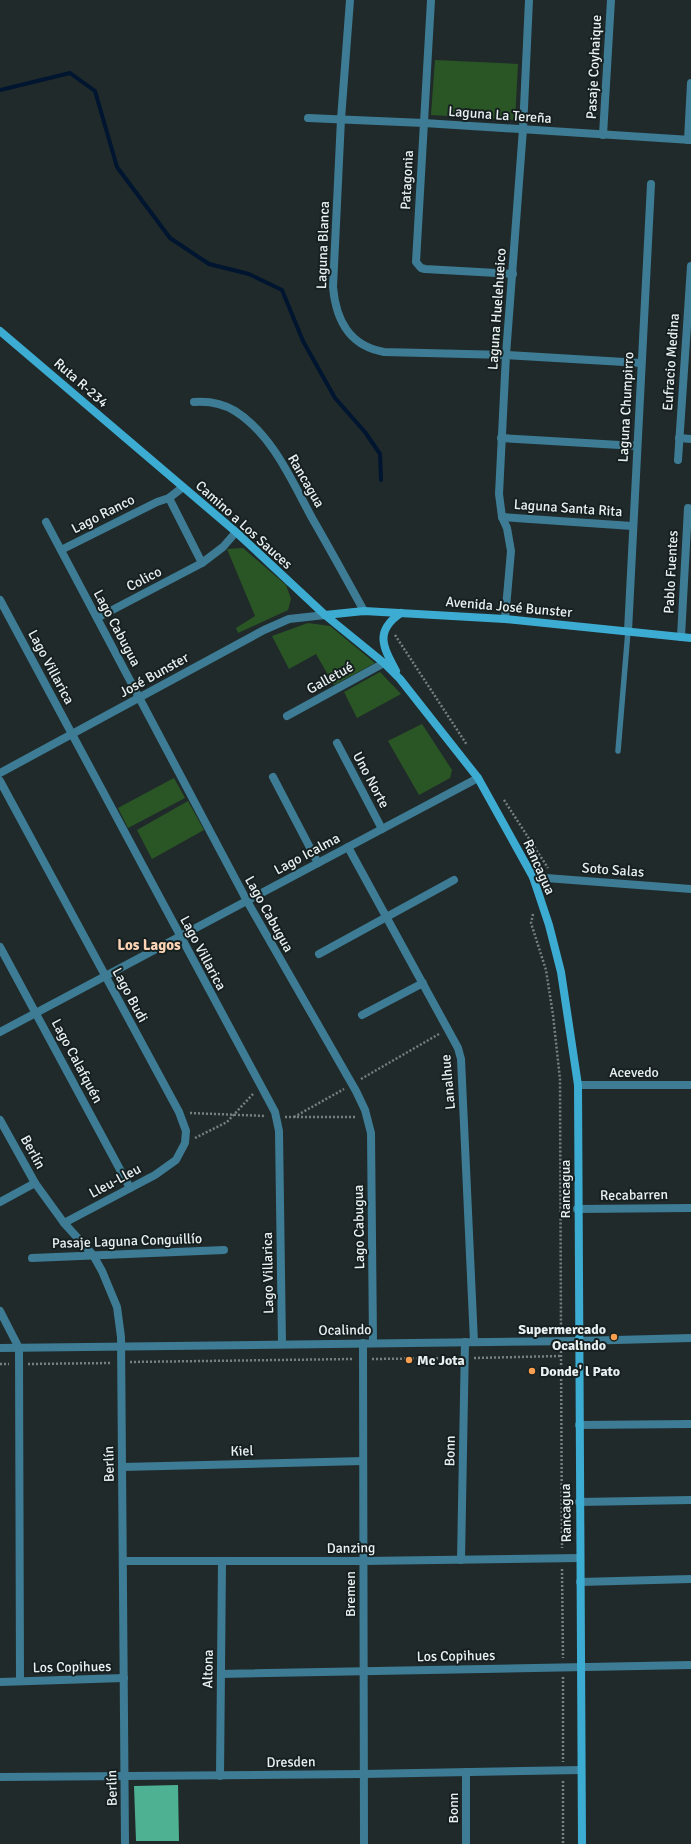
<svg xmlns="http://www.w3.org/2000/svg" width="691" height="1844" viewBox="0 0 691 1844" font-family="Signika,sans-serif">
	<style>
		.green { fill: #2a5625 }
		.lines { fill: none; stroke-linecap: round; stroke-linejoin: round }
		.stream { stroke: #001530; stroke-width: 4 }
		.building { fill: #4eb191 }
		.path { stroke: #778080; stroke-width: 2.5; stroke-dasharray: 2 2; stroke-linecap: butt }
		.service { stroke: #3d7c94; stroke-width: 5.5 }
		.minor { stroke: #3d7c94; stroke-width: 8 }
		.tertiary { stroke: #3d7c94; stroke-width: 8 }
		.secondary { stroke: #3dacd2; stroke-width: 8 }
		.poi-dot { fill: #fa9f4f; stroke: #162020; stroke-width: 1.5 }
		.labels { text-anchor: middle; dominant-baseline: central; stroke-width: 4; stroke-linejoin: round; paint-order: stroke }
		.street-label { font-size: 14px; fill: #e9f0f0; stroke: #162020 }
		.poi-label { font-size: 14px; font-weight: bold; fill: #e9f0f0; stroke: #162020; text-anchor: start }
		.neighbourhood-label { font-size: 15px; font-weight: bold; fill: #fbd4b5; stroke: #162020 }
	</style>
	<rect width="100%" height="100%" fill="#202a2a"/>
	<g class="green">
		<path d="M435 60 518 64 515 120 431 115Z"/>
		<path d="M243 548 286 585 291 599 288 610 238 633 236 628 255 616 227 549Z"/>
		<path d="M308 623 330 626 375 663 334 685 316 654 289 669 272 636Z"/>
		<path d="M380 672 401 694 357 718 344 692Z"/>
		<path d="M422 724 452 770 450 778 419 795 388 741Z"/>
		<path d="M174 778 185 798 128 828 118 808Z"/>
		<path d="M188 801 204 830 152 859 137 830Z"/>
	</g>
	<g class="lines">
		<path class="stream" d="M0 90 70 73 95 91 117 167 170 238 209 264 249 274 282 290 303 341 335 398 365 432 380 454 381 480"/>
	</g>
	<path class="building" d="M178 1785 179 1841H136L134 1786Z"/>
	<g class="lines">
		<g class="path">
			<path d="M395 635 467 745"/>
			<path d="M504 800 548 868"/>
			<path d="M533 914 531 923 546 970 553 1015 560 1079 561 1332"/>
			<path d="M361 1079 439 1034"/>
			<path d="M190 1113 266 1116"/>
			<path d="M285 1117H356"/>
			<path d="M294 1117 344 1089"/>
			<path d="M195 1138 227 1122 253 1094"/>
			<path d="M561 1351 562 1548"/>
			<path d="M474 1358 561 1356"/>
			<path d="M372 1359 455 1358"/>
			<path d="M130 1362 353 1359"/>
			<path d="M0 1364H9"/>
			<path d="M28 1364 111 1363"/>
			<path d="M562 1569 563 1658"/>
			<path d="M563 1677V1762"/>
			<path d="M563 1781V1844"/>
		</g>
		<path class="service" d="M618 751 628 631"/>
		<g class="minor">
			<path d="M350 0 341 119 333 287C336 320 349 346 384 352L506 355 641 363"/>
			<path d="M431 0 416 262 421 268 425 269 513 274"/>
			<path d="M308 118 424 123 691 140"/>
			<path d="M603 135 611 0"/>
			<path d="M688 140 691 83"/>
			<path d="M194 402C209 401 222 403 235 411 272 434 292 481 312 518 330 549 347 580 364 611"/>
			<path d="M501 438 637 446"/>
			<path d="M679 438 691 439"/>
			<path d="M678 460 691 266"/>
			<path d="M169 498 202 563 223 547 236 532"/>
			<path d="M502 517 632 526"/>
			<path d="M46 522 247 901 356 1091 365 1110 371 1133 373 1342"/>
			<path d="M61 550 157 502 169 498 183 487"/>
			<path d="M0 600 275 1112 279 1131 282 1344"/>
			<path d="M97 618 202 563"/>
			<path d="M505 619 511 551 507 528 502 517 499 494 506 355 523 129 529 0"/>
			<path d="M628 631 651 184"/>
			<path d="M681 637 688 508"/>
			<path d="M287 716 384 663"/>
			<path d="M337 743 382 829"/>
			<path d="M0 773 264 630 289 619 325 615"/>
			<path d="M273 777 318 863"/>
			<path d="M0 781 179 1112 186 1131 185 1143 176 1160 155 1175 64 1223"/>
			<path d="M348 847 458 1048 461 1059 474 1342"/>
			<path d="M533 877 691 889"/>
			<path d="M0 947 130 1188"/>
			<path d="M319 954 454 880"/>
			<path d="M362 1015 423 983"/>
			<path d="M0 1032 478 778"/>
			<path d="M578 1085H691"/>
			<path d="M0 1120 35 1183 64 1223 93 1255 102 1271 117 1307 121 1337 125 1844"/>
			<path d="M0 1202 35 1183"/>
			<path d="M577 1209 691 1208"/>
			<path d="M32 1258 224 1250"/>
			<path d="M0 1311 19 1348 20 1681"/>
			<path d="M578 1341 691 1338"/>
			<path d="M363 1343 364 1844"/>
			<path d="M579 1425 691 1424"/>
			<path d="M122 1467 363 1461"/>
			<path d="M579 1502 691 1500"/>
			<path d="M461 1560 465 1342"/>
			<path d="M123 1561H363L580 1558"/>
			<path d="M580 1582 691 1579"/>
			<path d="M221 1674 691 1665"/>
			<path d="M0 1682 124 1678"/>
			<path d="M220 1776 222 1562"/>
			<path d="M0 1777 364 1774 581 1770"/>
			<path d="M466 1844V1772"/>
		</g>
		<path class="tertiary" d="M0 1348 578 1341"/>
		<g class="secondary">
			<path d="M0 331 236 532 325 615 384 663 400 679 478 778 533 877 549 925 561 972 578 1085 582 1844"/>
			<path d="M325 615 364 611 505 619 691 638"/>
			<path d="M396 671C383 647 374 631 401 613"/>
		</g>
	</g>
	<g class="poi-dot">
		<circle cx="614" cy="1337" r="4"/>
		<circle cx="409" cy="1360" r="4"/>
		<circle cx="532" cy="1371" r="4"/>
	</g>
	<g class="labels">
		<g class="street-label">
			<text transform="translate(594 67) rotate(-87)">Pasaje Coyhaique</text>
			<text transform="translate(500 115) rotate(4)">Laguna La Tereña</text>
			<text transform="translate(407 180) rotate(-87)">Patagonia</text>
			<text transform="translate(323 245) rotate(-88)">Laguna Blanca</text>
			<text transform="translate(497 309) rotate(-86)">Laguna Huelehueico</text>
			<text transform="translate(671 362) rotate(-86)">Eufracio Medina</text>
			<text transform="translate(81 383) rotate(41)">Ruta R-234</text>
			<text transform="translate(626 407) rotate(-87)">Laguna Chumpirro</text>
			<text transform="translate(306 481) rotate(60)">Rancagua</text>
			<text transform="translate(568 508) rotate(4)">Laguna Santa Rita</text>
			<text transform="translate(103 514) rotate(-27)">Lago Ranco</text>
			<text transform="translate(244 525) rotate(42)">Camino a Los Sauces</text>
			<text transform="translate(671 572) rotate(-87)">Pablo Fuentes</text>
			<text transform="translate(144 579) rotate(-27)">Colico</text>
			<text transform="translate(509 607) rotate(5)">Avenida José Bunster</text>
			<text transform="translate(117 628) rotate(62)">Lago Cabugua</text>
			<text transform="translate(51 667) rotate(62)">Lago Villarica</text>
			<text transform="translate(154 675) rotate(-29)">José Bunster</text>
			<text transform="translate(330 678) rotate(-29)">Galletué</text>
			<text transform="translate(371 780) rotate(62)">Uno Norte</text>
			<text transform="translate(307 854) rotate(-28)">Lago Icalma</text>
			<text transform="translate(539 867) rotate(66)">Rancagua</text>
			<text transform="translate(613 870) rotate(4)">Soto Salas</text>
			<text transform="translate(269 914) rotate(61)">Lago Cabugua</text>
			<text transform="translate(203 953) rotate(62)">Lago Villarica</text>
			<text transform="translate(130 995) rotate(62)">Lago Budi</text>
			<text transform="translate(77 1061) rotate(62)">Lago Calafquén</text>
			<text x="634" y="1072">Acevedo</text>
			<text transform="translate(448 1082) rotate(-95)">Lanalhue</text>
			<text transform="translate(33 1152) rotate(61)">Berlín</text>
			<text transform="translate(115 1181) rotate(-28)">Lleu-Lleu</text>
			<text transform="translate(565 1189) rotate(-90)">Rancagua</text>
			<text transform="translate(634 1195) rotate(-1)">Recabarren</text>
			<text transform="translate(359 1227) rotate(-91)">Lago Cabugua</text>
			<text transform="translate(127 1241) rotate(-2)">Pasaje Laguna Conguillío</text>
			<text transform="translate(268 1273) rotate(-91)">Lago Villarica</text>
			<text transform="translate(345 1330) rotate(-1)">Ocalindo</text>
			<text transform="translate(242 1451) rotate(-1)">Kiel</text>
			<text transform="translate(450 1451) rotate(-89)">Bonn</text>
			<text transform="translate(109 1464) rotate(-91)">Berlín</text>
			<text transform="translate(566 1513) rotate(-91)">Rancagua</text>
			<text transform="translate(351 1548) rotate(-1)">Danzing</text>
			<text transform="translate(350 1594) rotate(-90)">Bremen</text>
			<text transform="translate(456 1656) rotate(-1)">Los Copihues</text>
			<text transform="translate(72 1667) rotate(-1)">Los Copihues</text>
			<text transform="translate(208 1669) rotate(-89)">Altona</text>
			<text transform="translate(291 1762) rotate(-1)">Dresden</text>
			<text transform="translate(112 1788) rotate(-91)">Berlín</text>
			<text transform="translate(453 1808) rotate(-90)">Bonn</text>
		</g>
		<g class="poi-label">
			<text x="606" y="1329" text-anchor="end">Supermercado<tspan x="606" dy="16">Ocalindo</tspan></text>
			<text x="417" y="1360">Mc Jota</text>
			<text x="540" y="1371">Donde' l Pato</text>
		</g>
		<g class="neighbourhood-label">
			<text x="149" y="945">Los Lagos</text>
		</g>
	</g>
</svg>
